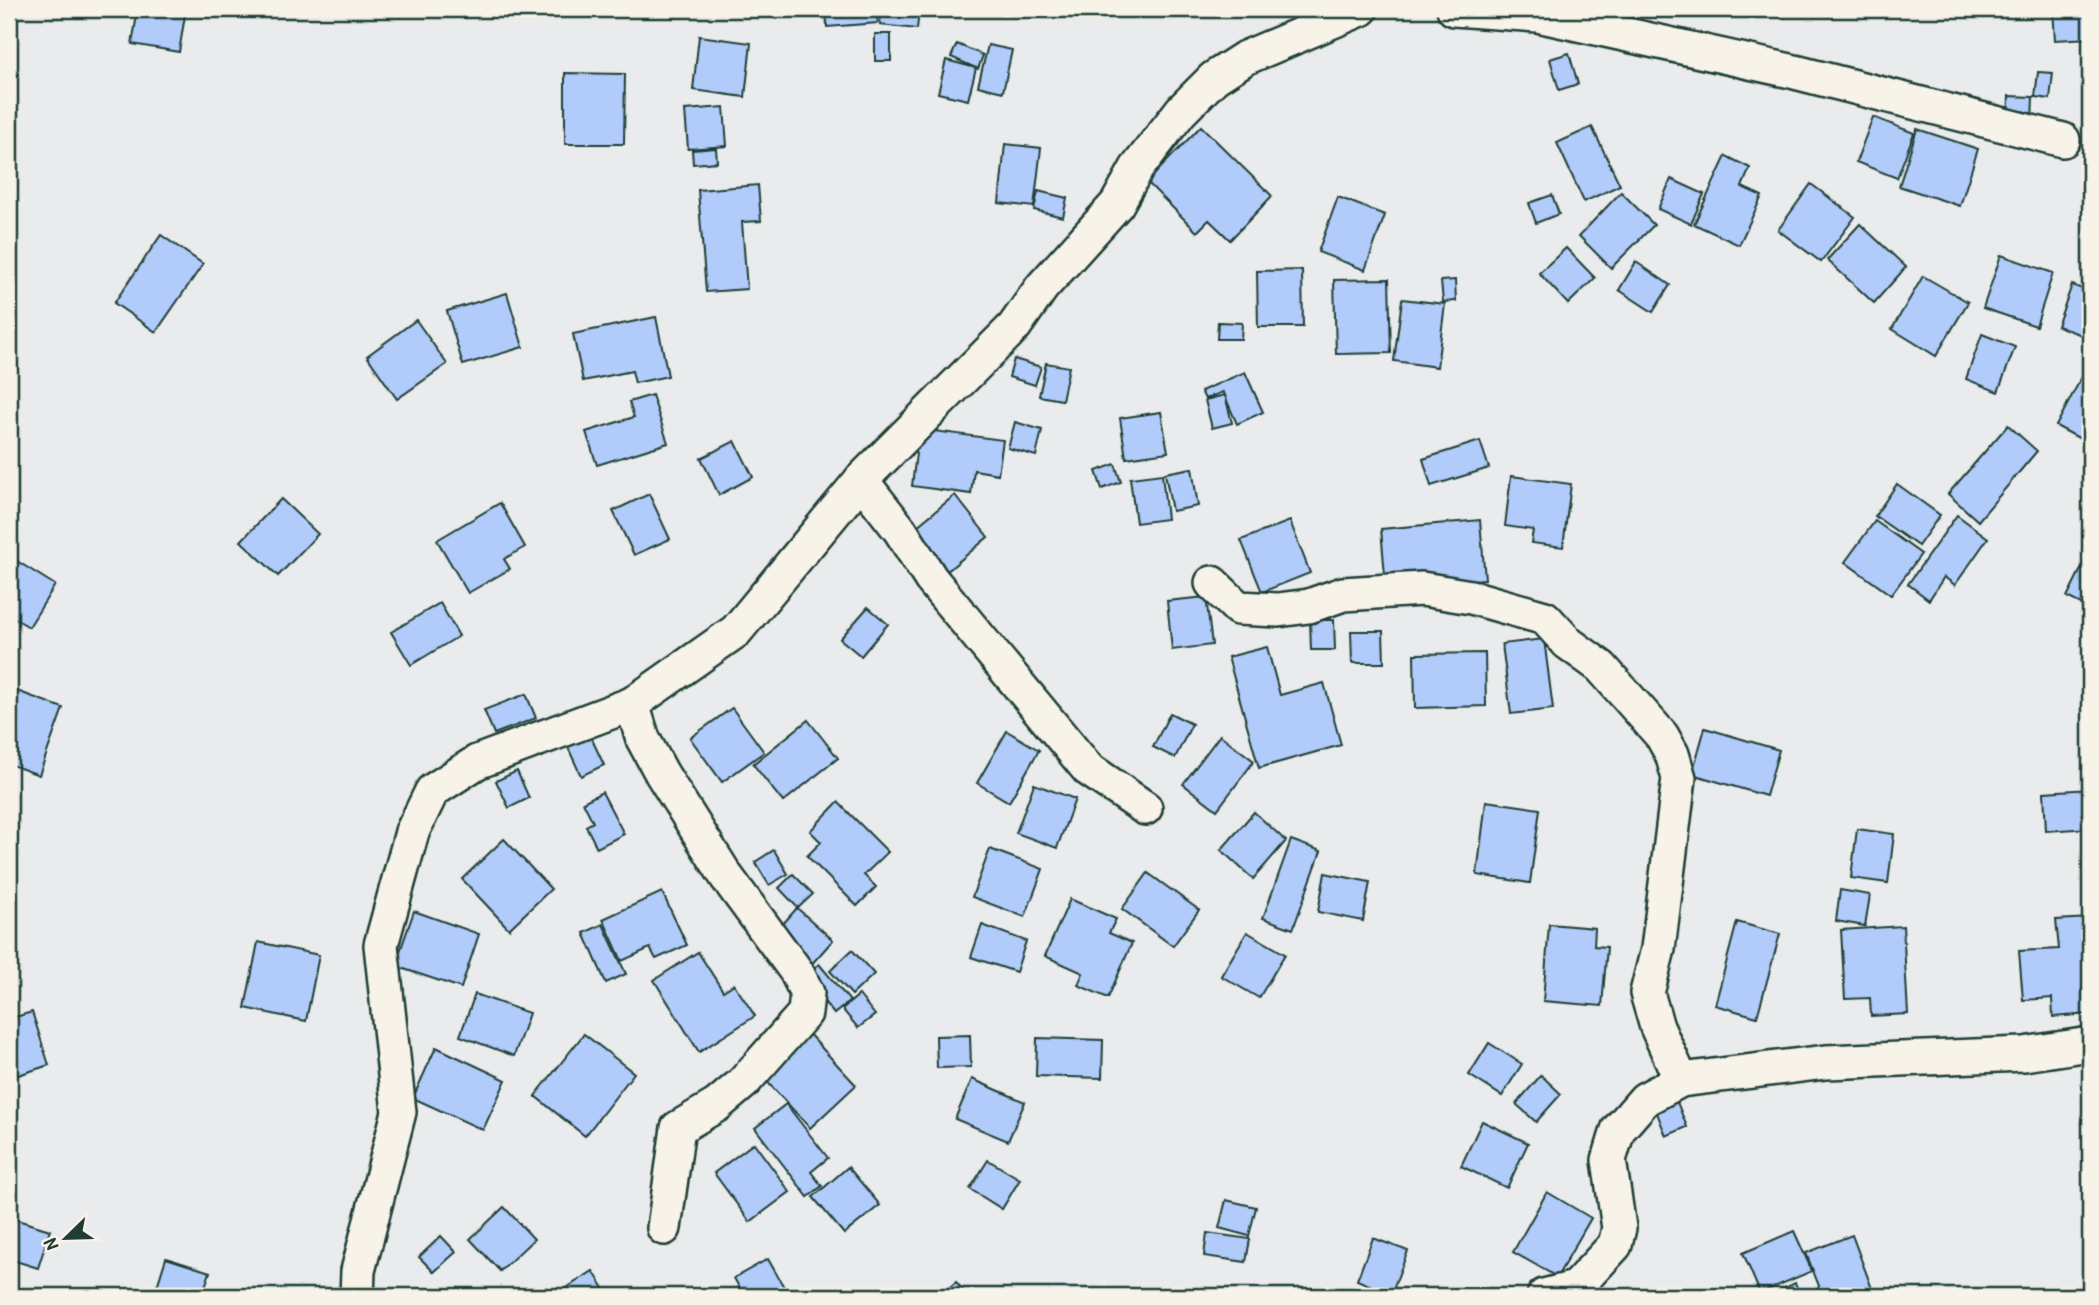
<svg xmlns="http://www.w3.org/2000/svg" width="2099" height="1305" viewBox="0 0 2099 1305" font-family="'Patrick Hand',sans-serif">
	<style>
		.building { fill: #b1ccfa; stroke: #1f3d34; stroke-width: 2 }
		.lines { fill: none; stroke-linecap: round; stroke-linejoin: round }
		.street-casing { stroke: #1f3d34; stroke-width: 38 }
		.street { stroke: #f7f3e8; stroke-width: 33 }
	</style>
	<rect width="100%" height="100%" fill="#e9ebec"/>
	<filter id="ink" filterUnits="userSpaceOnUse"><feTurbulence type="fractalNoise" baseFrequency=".0143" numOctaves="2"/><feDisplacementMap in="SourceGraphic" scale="14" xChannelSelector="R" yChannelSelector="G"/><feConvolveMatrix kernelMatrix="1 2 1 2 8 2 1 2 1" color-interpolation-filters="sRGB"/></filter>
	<g filter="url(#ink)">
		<g class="building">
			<path d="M138 9H186L179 52 132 44Z"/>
			<path d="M826 9H876L878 23 827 27Z"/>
			<path d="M881 9 919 11 917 29 880 25Z"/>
			<path d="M2053 9H2088L2090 38 2055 40Z"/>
			<rect x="875" y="34" width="16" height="27"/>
			<path d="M699 36 751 43 745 97 693 90Z"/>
			<path d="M957 44 983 55 978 69 951 57Z"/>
			<path d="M988 45 1012 50 1003 92 978 86Z"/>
			<path d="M1569 53 1578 84 1559 90 1550 59Z"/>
			<path d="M946 60 976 68 968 100 938 93Z"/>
			<path d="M2038 72 2053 73 2050 99 2035 97Z"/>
			<path d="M565 73 625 74 624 144H565Z"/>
			<path d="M2009 96 2033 97 2032 121 2008 120Z"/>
			<path d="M724 107 727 146 688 149 685 110Z"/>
			<path d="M1873 117 1914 133 1897 178 1856 162Z"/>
			<path d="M1201 126 1272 196 1230 240 1209 220 1197 232 1147 182Z"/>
			<path d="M1592 127 1620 185 1584 202 1557 143Z"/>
			<path d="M1917 129 1978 149 1960 206 1899 186Z"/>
			<path d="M1005 144 1041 148 1034 207 999 203Z"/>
			<path d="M716 148 717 162 693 164 692 150Z"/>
			<path d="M1726 156 1750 168 1742 187 1762 196 1739 245 1694 224Z"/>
			<path d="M1671 179 1704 194 1691 224 1658 209Z"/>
			<path d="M1811 184 1855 217 1821 262 1778 230Z"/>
			<path d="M758 185 761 221 742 222 747 289 706 292 698 190Z"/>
			<path d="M1038 191 1067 198 1063 217 1034 210Z"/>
			<path d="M1621 192 1654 225 1611 268 1579 236Z"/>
			<path d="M1552 195 1559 214 1536 223 1529 203Z"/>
			<path d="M1338 197 1385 215 1365 270 1318 252Z"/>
			<path d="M1860 224 1906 267 1874 303 1827 260Z"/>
			<path d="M161 235 203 264 156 332 114 303Z"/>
			<path d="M1566 248 1595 278 1568 304 1539 273Z"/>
			<path d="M2001 255 2053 273 2036 326 1983 308Z"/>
			<path d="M1636 262 1670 285 1653 312 1619 290Z"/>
			<path d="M1302 270 1303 327H1258L1257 271Z"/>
			<path d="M1923 276 1968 302 1936 356 1892 329Z"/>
			<path d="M1389 279 1391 353 1336 354 1334 280Z"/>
			<path d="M1455 280 1456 301 1443 302 1441 281Z"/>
			<path d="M2072 285 2090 292V338L2057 326Z"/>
			<path d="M507 293 523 347 463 365 447 311Z"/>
			<path d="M1402 299 1445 304 1437 367 1394 361Z"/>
			<path d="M656 317 668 376 635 383 632 371 583 381 573 334Z"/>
			<path d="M416 320 447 364 397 399 367 356Z"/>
			<path d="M1218 322 1242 323 1241 339H1217Z"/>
			<path d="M1982 334 2015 347 1998 392 1966 379Z"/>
			<path d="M1014 359 1041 367 1035 385 1009 377Z"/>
			<path d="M2090 361V444L2056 426Z"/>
			<path d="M1046 363 1069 367 1062 400 1039 396Z"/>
			<path d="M1245 372 1263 412 1237 424 1223 392 1205 399 1201 391Z"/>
			<path d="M652 395 668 443 597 465 586 432 634 417 629 402Z"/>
			<path d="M1225 395 1232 423 1212 428 1205 400Z"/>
			<path d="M1161 412 1168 452 1126 458 1120 418Z"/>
			<path d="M1015 422 1042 430 1036 456 1008 448Z"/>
			<path d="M2008 425 2037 451 1978 521 1948 494Z"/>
			<path d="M919 429 1003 440 998 474 974 470 971 494 912 486Z"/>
			<path d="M735 441 753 477 719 495 701 458Z"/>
			<path d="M1480 441 1489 468 1431 486 1423 459Z"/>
			<path d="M1115 464 1121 482 1102 489 1096 471Z"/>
			<path d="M1192 468 1198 506 1172 511 1165 473Z"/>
			<path d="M1162 474 1167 519 1136 523 1130 478Z"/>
			<path d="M1511 476 1571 484 1563 547 1531 543 1533 530 1505 526Z"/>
			<path d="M1897 484 1940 515 1918 546 1875 516Z"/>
			<path d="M649 494 670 539 634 555 613 511Z"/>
			<path d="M955 495 988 537 939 578 905 536Z"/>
			<path d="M281 499 318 534 278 576 241 541Z"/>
			<path d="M500 503 525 547 504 559 510 569 468 593 437 540Z"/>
			<path d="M1957 515 1988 538 1955 585 1944 577 1929 600 1908 584Z"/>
			<path d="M1480 520 1485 579 1386 587 1381 529Z"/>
			<path d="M1290 521 1310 573 1262 592 1241 540Z"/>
			<path d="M1875 521 1921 554 1891 595 1845 562Z"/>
			<path d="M9 556 55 585 29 627 9 615Z"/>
			<path d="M2084 563 2090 566 2089 608 2067 597Z"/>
			<path d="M1206 597 1212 645 1172 650 1167 601Z"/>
			<path d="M440 603 459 636 411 665 391 632Z"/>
			<path d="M868 607 888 624 861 656 840 639Z"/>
			<path d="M1310 620H1334L1335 650H1311Z"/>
			<path d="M1351 631H1383L1384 663H1352Z"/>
			<path d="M1544 639 1553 709 1511 714 1502 644Z"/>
			<path d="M1267 647 1280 695 1324 683 1341 745 1259 768 1228 657Z"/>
			<path d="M1485 653 1486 706 1415 708 1414 654Z"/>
			<path d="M9 688 63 708 39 775 9 764Z"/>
			<path d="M526 694 536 718 494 734 484 710Z"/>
			<path d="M732 708 764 752 722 782 690 738Z"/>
			<path d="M1170 713 1192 724 1175 758 1153 747Z"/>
			<path d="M808 720 838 758 783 802 753 764Z"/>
			<path d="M1705 728 1779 750 1766 796 1692 774Z"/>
			<path d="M1007 731 1039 750 1009 802 977 783Z"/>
			<path d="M589 733 604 765 581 776 566 743Z"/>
			<path d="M1220 735 1254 761 1217 810 1183 784Z"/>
			<path d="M517 771 529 798 509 808 496 781Z"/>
			<path d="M1034 784 1075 799 1057 848 1016 833Z"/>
			<path d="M2090 789V828L2046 831 2044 792Z"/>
			<path d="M602 792 624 834 597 848 586 826 593 822 583 802Z"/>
			<path d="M1486 801 1540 809 1530 883 1477 875Z"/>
			<path d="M838 802 888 852 864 875 876 887 857 906 807 856 821 842 810 831Z"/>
			<path d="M1254 812 1286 841 1253 879 1221 850Z"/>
			<path d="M1857 829 1894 834 1888 883 1851 878Z"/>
			<path d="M504 839 551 889 509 929 462 879Z"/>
			<path d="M1291 840 1321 851 1293 929 1263 918Z"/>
			<path d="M990 849 1043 869 1025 917 972 897Z"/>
			<path d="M774 850 788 874 769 885 755 862Z"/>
			<path d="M1148 873 1199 910 1173 946 1122 909Z"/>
			<path d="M1325 873 1370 882 1363 921 1318 912Z"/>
			<path d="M793 874 813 894 798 908 779 888Z"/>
			<path d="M1840 890 1870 895 1865 926 1836 921Z"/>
			<path d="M662 892 687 945 656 959 650 948 622 961 603 919Z"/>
			<path d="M1070 899 1116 919 1109 933 1132 943 1108 998 1078 985 1083 973 1045 956Z"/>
			<path d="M797 908 833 940 810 966 774 934Z"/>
			<path d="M414 911 479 934 461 988 395 966Z"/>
			<path d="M2090 918V1014L2053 1017 2052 998 2023 1000 2019 951 2059 949 2056 920Z"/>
			<path d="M1737 922 1780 934 1757 1017 1715 1005Z"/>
			<path d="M603 924 626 974 606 983 584 933Z"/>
			<path d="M1549 924 1595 928 1594 946 1607 947 1602 1006 1543 1001Z"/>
			<path d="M982 925 1026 941 1016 972 971 957Z"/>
			<path d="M1903 926 1908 1014 1871 1016 1870 998 1845 999 1841 930Z"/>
			<path d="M1247 932 1285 954 1259 998 1221 976Z"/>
			<path d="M258 942 319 955 306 1021 245 1008Z"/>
			<path d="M852 950 874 974 852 995 830 971Z"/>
			<path d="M698 952 723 991 734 984 755 1016 699 1052 654 980Z"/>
			<path d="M819 964 850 1001 834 1014 804 977Z"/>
			<path d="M475 994 529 1013 514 1056 460 1036Z"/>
			<path d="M859 995 875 1015 858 1028 842 1009Z"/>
			<path d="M32 1012 49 1065 9 1078V1019Z"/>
			<path d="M807 1032 856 1085 810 1128 761 1075Z"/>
			<path d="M584 1034 634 1073 585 1136 535 1096Z"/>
			<path d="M970 1035 971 1067 937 1068 936 1036Z"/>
			<path d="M1037 1038 1103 1040 1102 1078 1036 1076Z"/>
			<path d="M1489 1043 1522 1064 1502 1096 1469 1075Z"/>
			<path d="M436 1047 506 1080 483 1130 413 1098Z"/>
			<path d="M1541 1075 1561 1094 1536 1122 1516 1104Z"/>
			<path d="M972 1079 1025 1102 1008 1141 955 1119Z"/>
			<path d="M1675 1097 1687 1127 1666 1136 1654 1105Z"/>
			<path d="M786 1104 828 1158 811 1172 822 1186 808 1197 755 1128Z"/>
			<path d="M1482 1121 1528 1143 1507 1188 1461 1166Z"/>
			<path d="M754 1143 790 1192 750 1222 714 1173Z"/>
			<path d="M988 1160 1020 1179 1002 1209 970 1189Z"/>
			<path d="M848 1167 880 1205 844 1234 813 1197Z"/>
			<path d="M1547 1192 1591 1218 1557 1277 1513 1252Z"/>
			<path d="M1226 1200 1256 1207 1249 1236 1219 1228Z"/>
			<path d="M504 1207 534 1239 500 1271 470 1239Z"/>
			<path d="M14 1219 50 1230 38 1268 9 1259V1237Z"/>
			<path d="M1794 1231 1812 1271 1760 1293 1743 1253Z"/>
			<path d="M1207 1233 1250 1239 1246 1262 1204 1256Z"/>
			<path d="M1852 1235 1874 1294 1823 1296 1806 1253Z"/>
			<path d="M441 1236 456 1252 434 1272 419 1257Z"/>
			<path d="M1373 1238 1408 1251 1391 1294 1357 1280Z"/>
			<path d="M166 1258 210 1272 202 1296H154Z"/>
			<path d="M768 1259 789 1296H744L734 1278Z"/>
			<path d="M593 1271 609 1296H554Z"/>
			<path d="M956 1282 968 1296H939Z"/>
			<path d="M1795 1283 1801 1296H1768Z"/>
			<path d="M60 1290 76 1296H57Z"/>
		</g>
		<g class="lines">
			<defs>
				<g id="street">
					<path d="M1454 9 1537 15 1795 72 2063 140"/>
					<path d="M861 480 900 530 931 579 1088 769 1145 808"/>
					<path d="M1212 583 1238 608 1278 610 1309 606 1343 594 1422 589 1471 597 1545 618 1568 643 1601 667 1662 736 1672 754 1679 778 1658 949 1647 993 1657 1027 1681 1080"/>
					<path d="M632 704 643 739 662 774 726 876 796 971 807 993 805 1013 743 1083 717 1105 678 1128 664 1228"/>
					<path d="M357 1296 358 1271 399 1112 381 945 412 832 432 791 477 762 632 704 736 631 861 480 1014 327 1042 287 1117 204 1137 168 1181 111 1214 78 1245 58 1361 9"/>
					<path d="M1544 1296 1575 1288 1615 1245 1619 1228 1609 1160 1618 1130 1645 1099 1681 1080 1826 1062 2024 1054 2090 1044"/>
				</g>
			</defs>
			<use href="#street" class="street-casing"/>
			<use href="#street" class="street"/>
		</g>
	</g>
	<rect width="2099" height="1305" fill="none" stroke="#f7f3e8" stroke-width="35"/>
	<rect x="18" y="18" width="2064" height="1270" fill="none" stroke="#1f3d34" stroke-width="2.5" filter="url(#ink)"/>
	<g transform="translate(66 1238) rotate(247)" stroke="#f7f3e8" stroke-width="5" paint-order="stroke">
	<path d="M0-5L12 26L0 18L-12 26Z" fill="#1f3d34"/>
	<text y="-10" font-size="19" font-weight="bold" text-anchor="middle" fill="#1f3d34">N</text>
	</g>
</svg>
